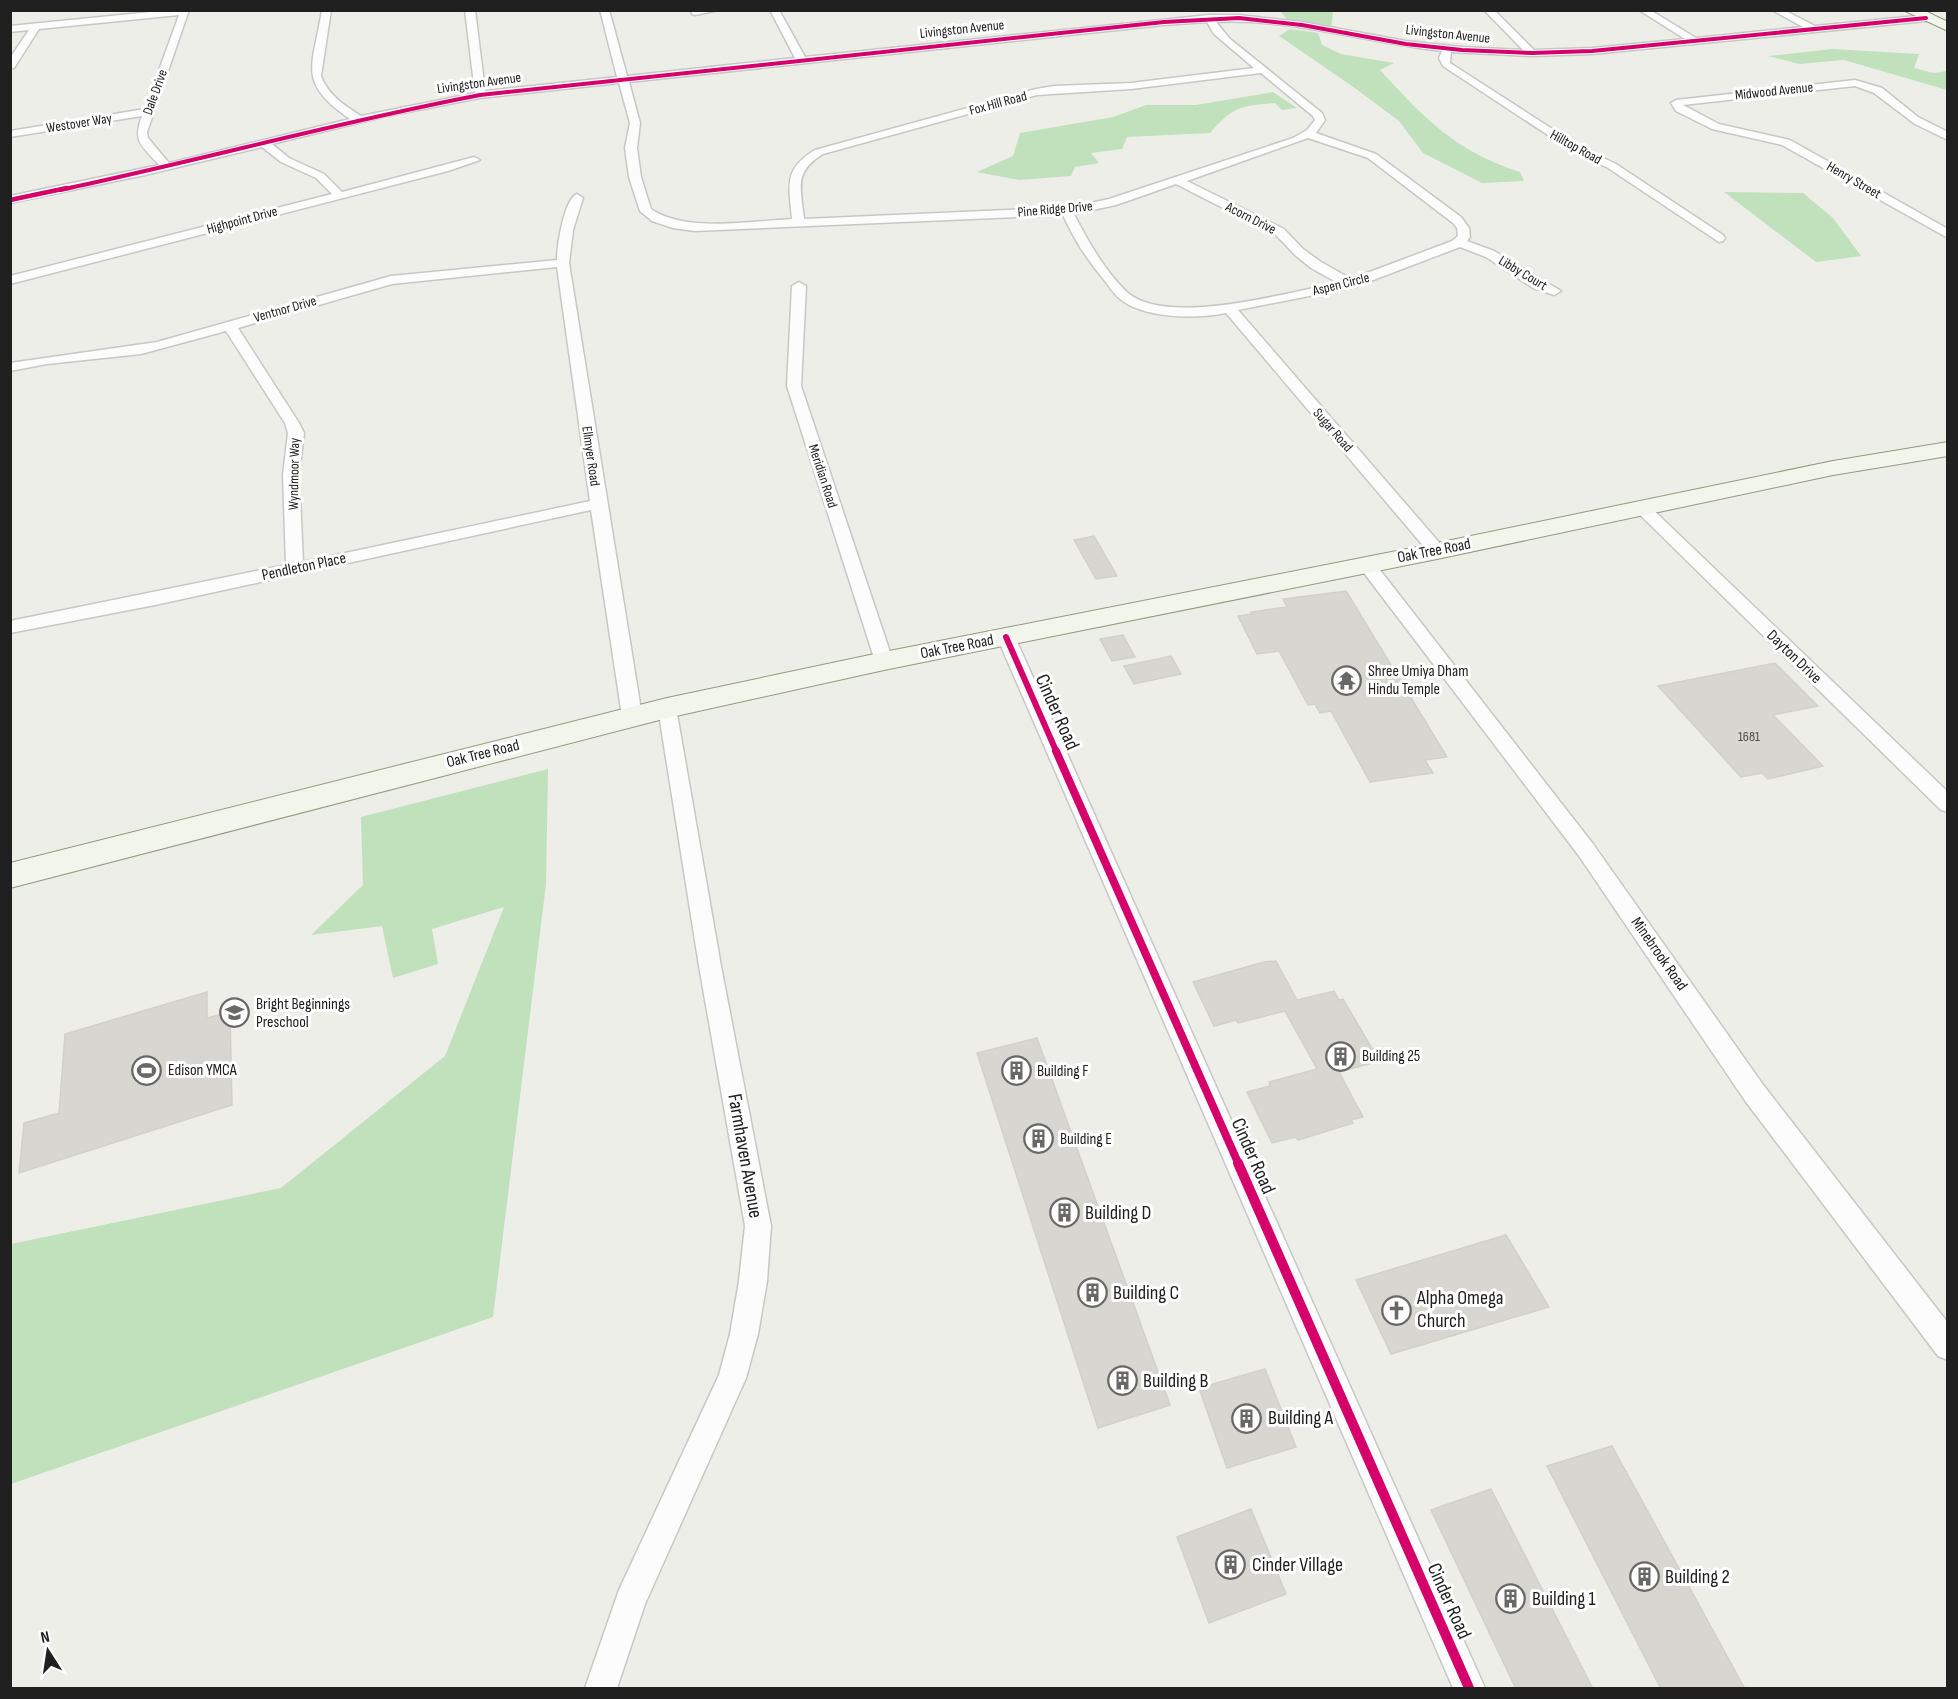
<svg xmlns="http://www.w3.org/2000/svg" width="1958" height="1699" viewBox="0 0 1958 1699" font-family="'Sofia Sans Condensed',sans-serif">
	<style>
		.forest { fill: #c1e0bc }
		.building { fill: #d7d6d1; stroke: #d2d0ca; stroke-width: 1.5 }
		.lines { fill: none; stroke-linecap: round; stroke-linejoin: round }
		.street-casing { stroke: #c7c7c5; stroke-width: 3 }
		.secondary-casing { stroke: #929a7f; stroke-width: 2 }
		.street { fill: #fcfcfc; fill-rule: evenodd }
		.secondary { fill: #f2f5eb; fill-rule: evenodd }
		.cycleway-far4-casing { stroke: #fff; stroke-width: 5 }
		.cycleway-far3-casing { stroke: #fff; stroke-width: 7 }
		.cycleway-far2-casing { stroke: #fff; stroke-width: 9 }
		.cycleway-far1-casing { stroke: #fff; stroke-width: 12 }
		.cycleway-casing { stroke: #fff; stroke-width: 14 }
		.cycleway-far4 { stroke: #d6006c; stroke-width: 4 }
		.cycleway-far3 { stroke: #d6006c; stroke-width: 4.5 }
		.cycleway-far2 { stroke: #d6006c; stroke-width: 6 }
		.cycleway-far1 { stroke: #d6006c; stroke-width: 8 }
		.cycleway { stroke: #d6006c; stroke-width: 10 }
		.labels { text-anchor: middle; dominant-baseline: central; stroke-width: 6; stroke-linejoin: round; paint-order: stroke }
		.far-street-label { font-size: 14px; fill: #202020; stroke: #fff }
		.number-label { font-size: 14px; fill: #4f4e4d }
		.street-label { font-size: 16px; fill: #202020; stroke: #fff }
		.poi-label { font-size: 16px; fill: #202020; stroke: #fff; text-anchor: start }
		.near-street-label { font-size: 20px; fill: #202020; stroke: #fff }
		.near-poi-label { font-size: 20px; fill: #202020; stroke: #fff; text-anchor: start }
	</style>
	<rect width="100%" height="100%" fill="#eeeee9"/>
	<g class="forest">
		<path d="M1280 11H1333L1331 30 1291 24Z"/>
		<path d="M1290 29 1318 33 1322 45 1341 54 1394 63 1380 70C1425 119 1455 151 1520 172L1524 181 1482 183 1423 153 1399 121 1352 86 1279 36Z"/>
		<path d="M1832 49 1919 54 1914 68 1934 73 1947 71V90L1844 60 1799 64 1768 56Z"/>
		<path d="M1273 92 1297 108 1282 110 1275 103C1240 106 1234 106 1210 133L1127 137 1122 149 1091 153 1099 163 1075 167 1071 176 1019 180 977 172 1013 156 1020 133 1113 117 1146 105H1196Z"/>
		<path d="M1724 192 1803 193 1833 218 1861 256 1816 262Z"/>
		<path d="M548 769 546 884 493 1317 11 1484V1244L281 1188 445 1056 504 907 432 929 438 964 393 978 382 926 311 935 363 885 361 817Z"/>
	</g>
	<g class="building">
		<path d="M1094 536 1117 576 1096 579 1074 540Z"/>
		<path d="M1346 591 1447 757 1425 760 1433 773 1370 782 1331 711 1320 713 1315 704 1308 705 1279 651 1257 654 1238 616 1252 614 1251 612 1287 607 1283 599Z"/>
		<path d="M1123 635 1135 657 1112 661 1100 639Z"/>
		<path d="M1171 656 1181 674 1134 684 1124 666Z"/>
		<path d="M1775 663 1818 706 1773 715 1823 766 1768 779 1762 773 1741 777 1658 686Z"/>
		<path d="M1276 961 1297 1000 1334 991 1339 1000 1343 999 1373 1050 1369 1051 1376 1062 1339 1072 1363 1117 1351 1120 1353 1123 1298 1140 1296 1137 1272 1143 1247 1092 1270 1086 1269 1082 1317 1069 1285 1011 1238 1023 1236 1020 1214 1026 1193 982 1264 962Z"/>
		<path d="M207 992V1018L230 1012 232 1105 19 1173 24 1123 59 1113 65 1034Z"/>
		<path d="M1037 1038 1170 1405 1098 1428 977 1053Z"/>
		<path d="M1506 1235 1549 1307 1391 1354 1356 1280Z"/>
		<path d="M1265 1369 1296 1447 1227 1468 1199 1388Z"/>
		<path d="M1612 1446 1745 1689H1661L1547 1466Z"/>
		<path d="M1491 1489 1593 1689H1516L1431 1510Z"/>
		<path d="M1251 1509 1286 1594 1209 1623 1177 1537Z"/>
	</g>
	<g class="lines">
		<defs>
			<g id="street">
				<path d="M171 10H189L147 132 148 138 169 163 350 119C296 82 313 67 322 10H331L321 76C328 95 344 105 361 116L475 93 465 10H475L485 91 617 77 600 10H609L627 76 795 58 770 10H779L805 57 1209 15H1239L1302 22 1406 41 1462 47 1523 50 1484 10H1494L1534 50 1592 48 1685 39 1639 10H1650L1696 38 1803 27 1772 10H1784L1815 26 1926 15 1931 18 1926 21 1592 54 1532 56 1451 52 1450 63 1577 145 1616 164 1723 235 1725 238 1723 241 1719 242 1608 168 1569 149 1443 66 1439 58 1442 51C1367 43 1292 18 1216 22L1230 39 1322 113 1325 120 1316 133 1376 154 1461 217 1469 228 1470 237 1467 241 1494 251 1561 291 1554 295 1533 288 1486 257 1460 247 1355 287 1238 310 1443 547 1445 551 1443 555H1431L1226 313C1197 319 1142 319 1119 298 1114 294 1109 286 1104 280 1085 256 1076 243 1063 215L695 231 673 228 652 221 640 211 629 177 625 148 630 123 619 83 480 98 387 116 272 144 289 158 324 174 342 192 474 157 480 160 448 171 10 284V276L332 194 316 178 281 162 262 147 145 175 10 203V196L159 165C142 145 132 143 142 116L10 137V131L145 109 179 15 39 29 14 68 10 69V58L29 30 10 32V26ZM1207 22 1214 34 1254 68 1131 83 1054 86 1036 89 815 150C783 169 789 186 792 219 751 221 686 233 651 209L641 177 637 148 640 123 629 82 1164 25ZM1261 73 1313 116 1315 120 1307 130 1293 138 1109 199 1071 207 804 219C801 189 793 172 823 154L1037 95 1131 89ZM1308 138 1368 158 1453 223 1457 228 1458 236 1452 241 1351 279 1321 262 1303 249 1284 229 1187 181ZM1176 184 1276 235 1295 255 1311 268 1338 283C1289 292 1168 327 1128 293 1106 273 1087 240 1074 214L1116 205Z"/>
				<path d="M691 10H719L695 15 692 14Z"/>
				<path d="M1855 80 1882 88 1918 117 1948 132V140L1915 124 1874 93 1855 86 1683 105 1719 124 1790 140 1948 229V238L1782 145 1712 129 1676 111 1671 103 1676 100Z"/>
				<path d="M577 194 583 198 573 230 569 263 642 716 639 721 632 723 625 721 622 716 591 510 155 605 10 633V621L286 565 283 475 288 433 285 423 226 331 141 354 47 364 10 371V363L157 342 391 276 557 260C557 246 564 199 577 194ZM557 267 590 501 303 562 299 475 304 433 299 423 238 328 392 284Z"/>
				<path d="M799 282 806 286 801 386 893 661 890 665H878L875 661 787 386 792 286Z"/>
				<path d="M1641 502 1647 504 1948 792V812L1941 810 1635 510 1633 507Z"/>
				<path d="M1367 560 1373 561 1593 844 1764 1086 1948 1323V1360L1938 1356 1746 1102 1579 856 1361 569 1359 565 1361 561Z"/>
				<path d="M1006 631 1012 633 1015 637 1485 1688H1453L997 637 1000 633Z"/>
				<path d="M667 701 674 703 676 708 721 966 771 1226 767 1281 758 1334 746 1378 645 1604 617 1688H585L619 1590 719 1375 730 1334 739 1281 745 1226 699 966 658 708 660 703Z"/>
			</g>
			<g id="secondary">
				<path d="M1903 10H1923L1948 22V31Z"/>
				<path d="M1948 442V456L1833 475 1437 559 884 670 667 718 10 888V863L667 698 884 652 1437 543 1833 461Z"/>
			</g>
		</defs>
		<use href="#street" class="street-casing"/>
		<use href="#secondary" class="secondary-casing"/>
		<use href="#street" class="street"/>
		<use href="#secondary" class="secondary"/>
		<defs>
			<path id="cycleway-far4" d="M60 190C201 160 339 122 480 95L1164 22 1239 18 1302 25 1406 44 1462 50 1532 53 1592 51 1926 18"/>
			<path id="cycleway-far3" d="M10 200 67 188"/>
			<path id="cycleway-far2" d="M1006 637 1057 753"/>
			<path id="cycleway-far1" d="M1056 751 1239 1165"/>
			<path id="cycleway" d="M1238 1163 1469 1688"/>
		</defs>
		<use href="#cycleway-far4" class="cycleway-far4-casing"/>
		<use href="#cycleway-far3" class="cycleway-far3-casing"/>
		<use href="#cycleway-far2" class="cycleway-far2-casing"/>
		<use href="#cycleway-far1" class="cycleway-far1-casing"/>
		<use href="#cycleway" class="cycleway-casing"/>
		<use href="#cycleway-far4" class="cycleway-far4"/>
		<use href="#cycleway-far3" class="cycleway-far3"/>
		<use href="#cycleway-far2" class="cycleway-far2"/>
		<use href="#cycleway-far1" class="cycleway-far1"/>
		<use href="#cycleway" class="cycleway"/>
	</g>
	<defs>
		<symbol id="temple-ring" viewBox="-11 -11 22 22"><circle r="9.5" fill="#fff" stroke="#686866" stroke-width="1.5"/><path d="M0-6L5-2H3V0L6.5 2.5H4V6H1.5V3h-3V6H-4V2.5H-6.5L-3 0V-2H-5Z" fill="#686866"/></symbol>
		<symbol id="school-ring" viewBox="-11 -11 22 22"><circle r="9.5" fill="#fff" stroke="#686866" stroke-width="1.5"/><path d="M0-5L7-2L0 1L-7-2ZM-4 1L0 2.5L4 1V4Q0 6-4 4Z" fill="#686866"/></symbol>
		<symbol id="building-ring" viewBox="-11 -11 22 22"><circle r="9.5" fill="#fff" stroke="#686866" stroke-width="1.5"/><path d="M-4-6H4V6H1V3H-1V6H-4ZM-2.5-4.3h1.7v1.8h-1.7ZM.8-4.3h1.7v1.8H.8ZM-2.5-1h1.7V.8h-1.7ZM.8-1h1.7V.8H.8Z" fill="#686866"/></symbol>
		<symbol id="stadium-ring" viewBox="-11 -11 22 22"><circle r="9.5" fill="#fff" stroke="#686866" stroke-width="1.5"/><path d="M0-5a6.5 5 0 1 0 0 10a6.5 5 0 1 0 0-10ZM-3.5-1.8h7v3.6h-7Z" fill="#686866"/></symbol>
		<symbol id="church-ring" viewBox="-11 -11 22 22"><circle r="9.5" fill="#fff" stroke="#686866" stroke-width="1.5"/><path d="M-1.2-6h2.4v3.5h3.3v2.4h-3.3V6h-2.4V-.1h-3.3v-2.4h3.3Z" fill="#686866"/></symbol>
	</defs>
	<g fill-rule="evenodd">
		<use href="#temple-ring" x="1330" y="664" width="33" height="33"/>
		<use href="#school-ring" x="218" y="996" width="33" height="33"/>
		<use href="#building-ring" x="1324" y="1040" width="33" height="33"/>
		<use href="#stadium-ring" x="130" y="1054" width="33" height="33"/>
		<use href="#building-ring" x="1000" y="1054" width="33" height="33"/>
		<use href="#building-ring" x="1022" y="1122" width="33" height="33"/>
		<use href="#building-ring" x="1048" y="1196" width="33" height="33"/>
		<use href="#building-ring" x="1076" y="1276" width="33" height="33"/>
		<use href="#church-ring" x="1380" y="1294" width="33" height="33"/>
		<use href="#building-ring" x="1106" y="1364" width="33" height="33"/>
		<use href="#building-ring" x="1230" y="1402" width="33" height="33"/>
		<use href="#building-ring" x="1214" y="1548" width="33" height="33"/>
		<use href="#building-ring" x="1628" y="1560" width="33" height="33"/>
		<use href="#building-ring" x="1494" y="1582" width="33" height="33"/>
	</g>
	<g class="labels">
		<g class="far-street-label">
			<text transform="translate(962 29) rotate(-6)">Livingston Avenue</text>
			<text transform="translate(1448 34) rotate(6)">Livingston Avenue</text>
			<text transform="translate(479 83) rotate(-8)">Livingston Avenue</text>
			<text transform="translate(1774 91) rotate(-6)">Midwood Avenue</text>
			<text transform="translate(155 92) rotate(-70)">Dale Drive</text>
			<text transform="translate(998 103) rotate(-15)">Fox Hill Road</text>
			<text transform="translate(79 123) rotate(-9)">Westover Way</text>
			<text transform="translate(1576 147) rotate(29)">Hilltop Road</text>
			<text transform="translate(1854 180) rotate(30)">Henry Street</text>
			<text transform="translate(1055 209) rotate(-5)">Pine Ridge Drive</text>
			<text transform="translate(1251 218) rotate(27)">Acorn Drive</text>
			<text transform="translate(242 220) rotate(-15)">Highpoint Drive</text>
			<text transform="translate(1523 273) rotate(31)">Libby Court</text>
			<text transform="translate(1341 284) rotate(-14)">Aspen Circle</text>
			<text transform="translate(285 309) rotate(-16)">Ventnor Drive</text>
			<text transform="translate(1333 430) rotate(49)">Sugar Road</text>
			<text transform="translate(591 456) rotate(82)">Ellmyer Road</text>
			<text transform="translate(294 474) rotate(-89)">Wyndmoor Way</text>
			<text transform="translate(823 476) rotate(72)">Meridian Road</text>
		</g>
		<g class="number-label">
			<text x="1749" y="736">1681</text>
		</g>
		<g class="street-label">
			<text transform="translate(1434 551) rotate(-11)">Oak Tree Road</text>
			<text transform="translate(304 567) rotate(-12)">Pendleton Place</text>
			<text transform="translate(957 647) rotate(-11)">Oak Tree Road</text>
			<text transform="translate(1794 657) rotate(44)">Dayton Drive</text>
			<text transform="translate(483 754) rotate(-14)">Oak Tree Road</text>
			<text transform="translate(1659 954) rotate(55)">Minebrook Road</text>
		</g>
		<g class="poi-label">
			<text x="1368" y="671">Shree Umiya Dham<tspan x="1368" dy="18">Hindu Temple</tspan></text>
			<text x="256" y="1004">Bright Beginnings<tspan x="256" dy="18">Preschool</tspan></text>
			<text x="1362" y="1056">Building 25</text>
			<text x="168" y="1070">Edison YMCA</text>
			<text x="1037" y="1071">Building F</text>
			<text x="1060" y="1139">Building E</text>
		</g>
		<g class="near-street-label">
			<text transform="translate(1057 712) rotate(66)">Cinder Road</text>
			<text transform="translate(745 1156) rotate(80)">Farmhaven Avenue</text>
			<text transform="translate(1253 1156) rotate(66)">Cinder Road</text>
			<text transform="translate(1449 1601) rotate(66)">Cinder Road</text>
		</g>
		<g class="near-poi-label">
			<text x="1085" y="1213">Building D</text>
			<text x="1113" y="1293">Building C</text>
			<text x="1417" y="1298">Alpha Omega<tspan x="1417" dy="23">Church</tspan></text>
			<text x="1143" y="1381">Building B</text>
			<text x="1268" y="1418">Building A</text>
			<text x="1252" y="1565">Cinder Village</text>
			<text x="1665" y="1577">Building 2</text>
			<text x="1532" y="1599">Building 1</text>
		</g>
	</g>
	<rect width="1958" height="1699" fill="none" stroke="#202020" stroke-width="24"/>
	<g transform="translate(48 1651) rotate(348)" stroke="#ffffff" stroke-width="4.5" paint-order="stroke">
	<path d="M0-4.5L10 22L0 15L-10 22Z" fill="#202020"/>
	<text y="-9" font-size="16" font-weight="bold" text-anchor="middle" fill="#202020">N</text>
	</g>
</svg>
